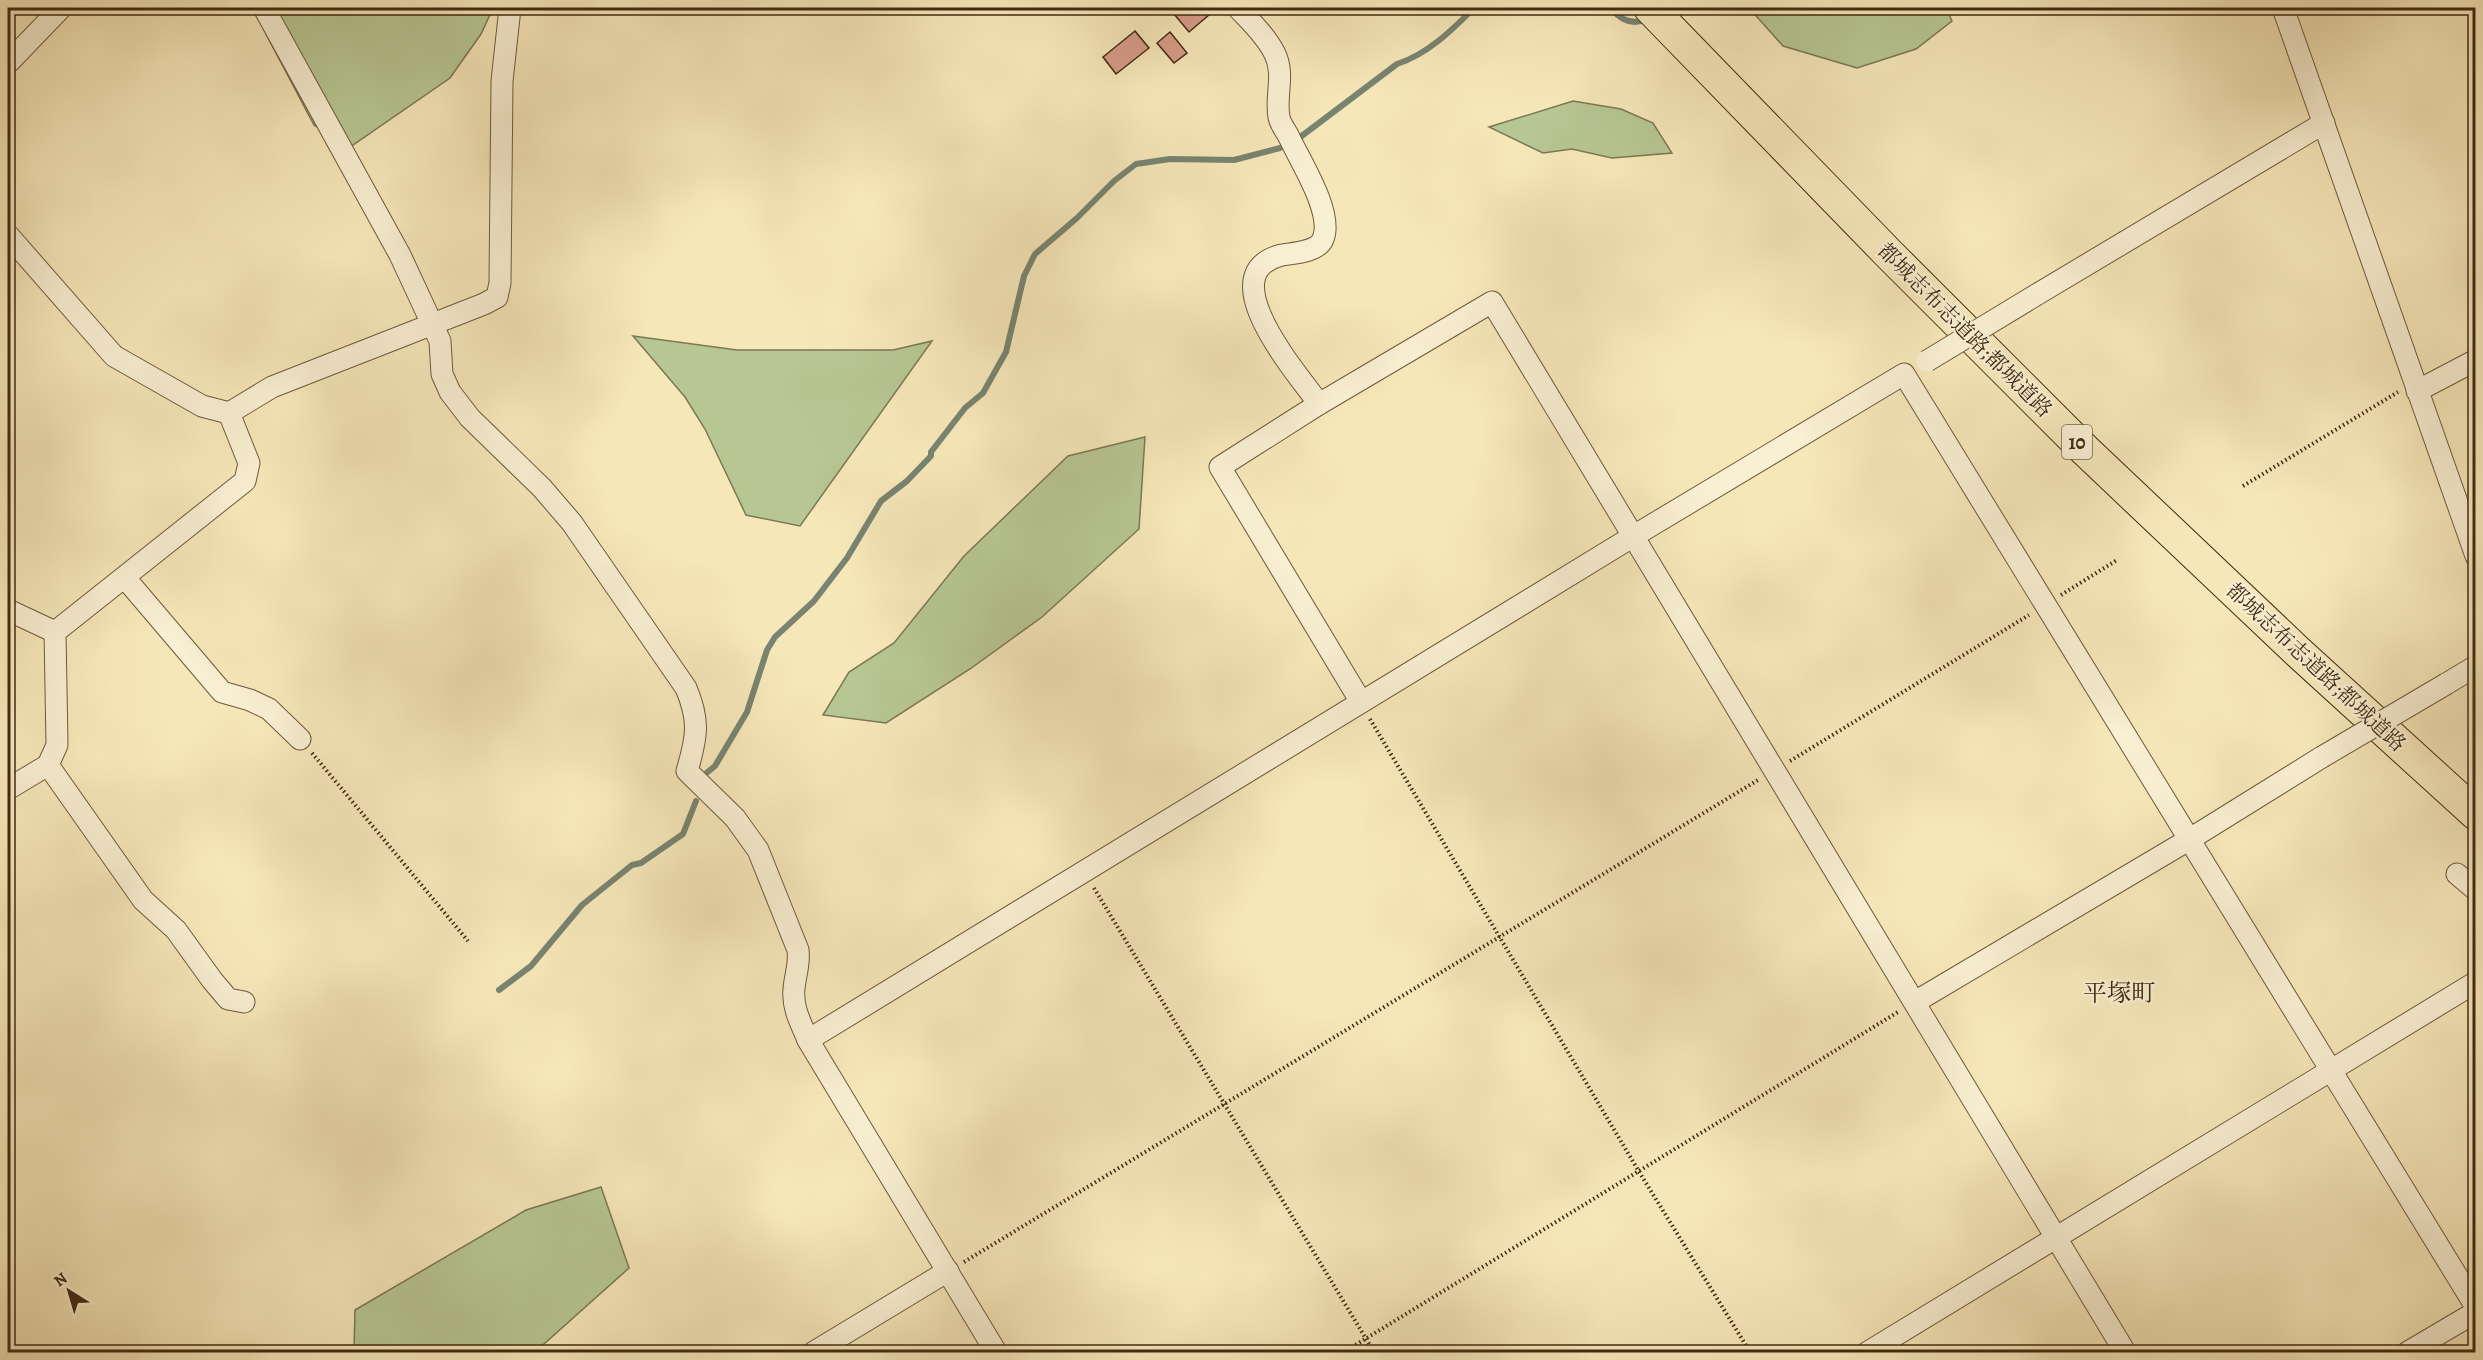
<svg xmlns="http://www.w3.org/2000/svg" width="2483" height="1360" viewBox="0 0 2483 1360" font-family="Alegreya,'Noto Serif JP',serif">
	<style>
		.green { fill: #b7c793; stroke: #7c7853; stroke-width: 1.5 }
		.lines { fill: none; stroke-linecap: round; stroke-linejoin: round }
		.stream { stroke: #788471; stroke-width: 6 }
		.building { fill: #d79c88; stroke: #402a13; stroke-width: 1.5 }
		.minor-casing { stroke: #6e593c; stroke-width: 23 }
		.highway-casing { stroke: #402a13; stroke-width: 34 }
		.path { stroke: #402a13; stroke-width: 4; stroke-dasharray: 1.5 3; stroke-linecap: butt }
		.minor { stroke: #f9efd2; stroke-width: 21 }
		.highway { stroke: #f6e7b9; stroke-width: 32 }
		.minor-bridge-casing { stroke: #6e593c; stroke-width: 23; stroke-linecap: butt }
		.minor-bridge { stroke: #f9efd2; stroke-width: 21 }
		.labels { text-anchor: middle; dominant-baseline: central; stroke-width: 4.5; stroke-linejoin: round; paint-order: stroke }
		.shield { fill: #f9efd2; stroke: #78654c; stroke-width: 1.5 }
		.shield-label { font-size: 20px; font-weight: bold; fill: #402a13 }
		.street-label { font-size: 21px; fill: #402a13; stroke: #f9efd2 }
		.quarter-label { font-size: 24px; fill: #402a13; stroke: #f9efd2 }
	</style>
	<rect width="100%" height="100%" fill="#f6e7b9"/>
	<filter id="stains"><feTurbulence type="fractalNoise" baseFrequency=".00333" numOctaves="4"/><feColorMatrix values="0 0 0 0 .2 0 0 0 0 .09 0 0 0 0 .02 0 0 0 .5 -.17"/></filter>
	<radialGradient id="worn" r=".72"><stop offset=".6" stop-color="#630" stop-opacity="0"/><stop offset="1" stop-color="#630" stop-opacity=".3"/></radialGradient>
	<g class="green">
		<path d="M262 8H493L481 34 450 78 350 147 314 125 266 34Z"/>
		<path d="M1749 8H1946L1952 21 1916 49 1857 68 1783 46Z"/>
		<path d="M1573 101 1621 109 1653 123 1672 153 1612 158 1572 149 1543 153 1489 127Z"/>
		<path d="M633 336 737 350H893L932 341 800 526 746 515 705 429 685 397Z"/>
		<path d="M1145 437 1139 529 1042 617 970 669 886 723 823 715 849 672 894 643 964 556 1068 456Z"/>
		<path d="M601 1187 629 1268 535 1352H354L355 1310 526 1210Z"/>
	</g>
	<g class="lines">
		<g class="stream">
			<path d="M1611 8C1620 19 1632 26 1646 19"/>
			<path d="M1299 138 1397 64C1428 54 1452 30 1474 8"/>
			<path d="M704 775 715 766 747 712 767 650 775 637 814 601 847 558 881 501 907 481 931 456V452L965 408 983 393 1006 352 1024 276 1035 254 1077 218 1114 181 1136 164 1170 159 1234 160 1280 148"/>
			<path d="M499 990 531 966 582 905 632 865 641 863 683 834 696 801"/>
		</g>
	</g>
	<g class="building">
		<path d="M1169 8H1217L1189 32Z"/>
		<path d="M1135 31 1149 48 1116 74 1103 57Z"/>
		<path d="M1170 32 1187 53 1174 63 1157 43Z"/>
	</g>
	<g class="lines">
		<defs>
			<g id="minor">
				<path d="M264 8 400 255 440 341 442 374 450 392 470 418 542 488 572 523 686 688C700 721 697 737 687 771L735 818 758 850 798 950C800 964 795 975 794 989 792 1008 801 1023 808 1040L996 1352"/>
				<path d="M1238 8C1251 22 1266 36 1275 54 1285 75 1275 96 1279 117 1280 124 1286 131 1289 137 1300 161 1334 213 1323 239 1318 252 1294 253 1282 255 1208 273 1299 375 1319 404"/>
				<path d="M2283 8 2476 556"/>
				<path d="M8 63 61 8"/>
				<path d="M8 235 114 356 202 406 229 413 272 387 484 304 497 297 500 283 502 81 510 8"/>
				<path d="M2036 295 2324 123"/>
				<path d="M2417 391 2476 360"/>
				<path d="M125 578 222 692 250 700 269 709 300 739"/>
				<path d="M8 610 55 632"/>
				<path d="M2446 684 2476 666"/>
				<path d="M1361 702 1220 467 1319 404 1492 302 2125 1352"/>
				<path d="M48 765 143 900 176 930 212 980 228 999 244 1002"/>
				<path d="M8 789 48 765 57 745 55 632 245 481 249 463 229 413"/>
				<path d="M2457 874 2476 890"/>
				<path d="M1915 1002 2190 839 2322 757"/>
				<path d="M808 1040 1632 537 1904 374 2476 1307"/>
				<path d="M814 1352 948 1271"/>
				<path d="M1868 1352 2476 982"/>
				<path d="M2408 1352 2476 1312"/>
			</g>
			<path id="highway" d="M1650 8 1887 252 2085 450 2297 651 2476 814"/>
		</defs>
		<use href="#minor" class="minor-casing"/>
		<use href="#highway" class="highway-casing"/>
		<g class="path">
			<path d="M2243 486 2398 392"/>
			<path d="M2061 595 2117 560"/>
			<path d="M1370 719 1638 1170 1750 1352"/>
			<path d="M312 753 468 941"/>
			<path d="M1790 761 2029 615"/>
			<path d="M1094 888 1374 1352"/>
			<path d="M964 1262 1758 780"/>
			<path d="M1344 1352 1898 1012"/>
		</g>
		<use href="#minor" class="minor"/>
		<use href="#highway" class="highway"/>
		<defs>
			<g id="minor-bridge">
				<path d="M1927 361 2036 295"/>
				<path d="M2322 757 2446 684"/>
			</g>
		</defs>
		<use href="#minor-bridge" class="minor-bridge-casing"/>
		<use href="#minor-bridge" class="minor-bridge"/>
	</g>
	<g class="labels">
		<rect class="shield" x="2062" y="425" width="30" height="34" rx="4.5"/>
		<g class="shield-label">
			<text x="2077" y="442">10</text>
		</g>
		<g class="street-label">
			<text transform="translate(1965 330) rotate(45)">都城志布志道路;都城道路</text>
			<text transform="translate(2316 667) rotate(43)">都城志布志道路;都城道路</text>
		</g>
		<g class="quarter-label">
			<text x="2119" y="993">平塚町</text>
		</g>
	</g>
	<rect width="2483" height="1360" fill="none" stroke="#f6e7b9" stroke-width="30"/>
	<rect x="9" y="9" width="2465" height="1342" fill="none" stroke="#402a13" stroke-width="3"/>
	<rect x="15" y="15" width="2453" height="1330" fill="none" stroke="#402a13" stroke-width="1.5"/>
	<g transform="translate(69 1291) rotate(323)" stroke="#f9efd2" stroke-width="4.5" paint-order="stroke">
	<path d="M0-4.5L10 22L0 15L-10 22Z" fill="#402a13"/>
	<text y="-9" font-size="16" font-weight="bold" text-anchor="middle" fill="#402a13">N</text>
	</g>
	<rect width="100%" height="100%" filter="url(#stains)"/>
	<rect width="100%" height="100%" fill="url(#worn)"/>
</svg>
